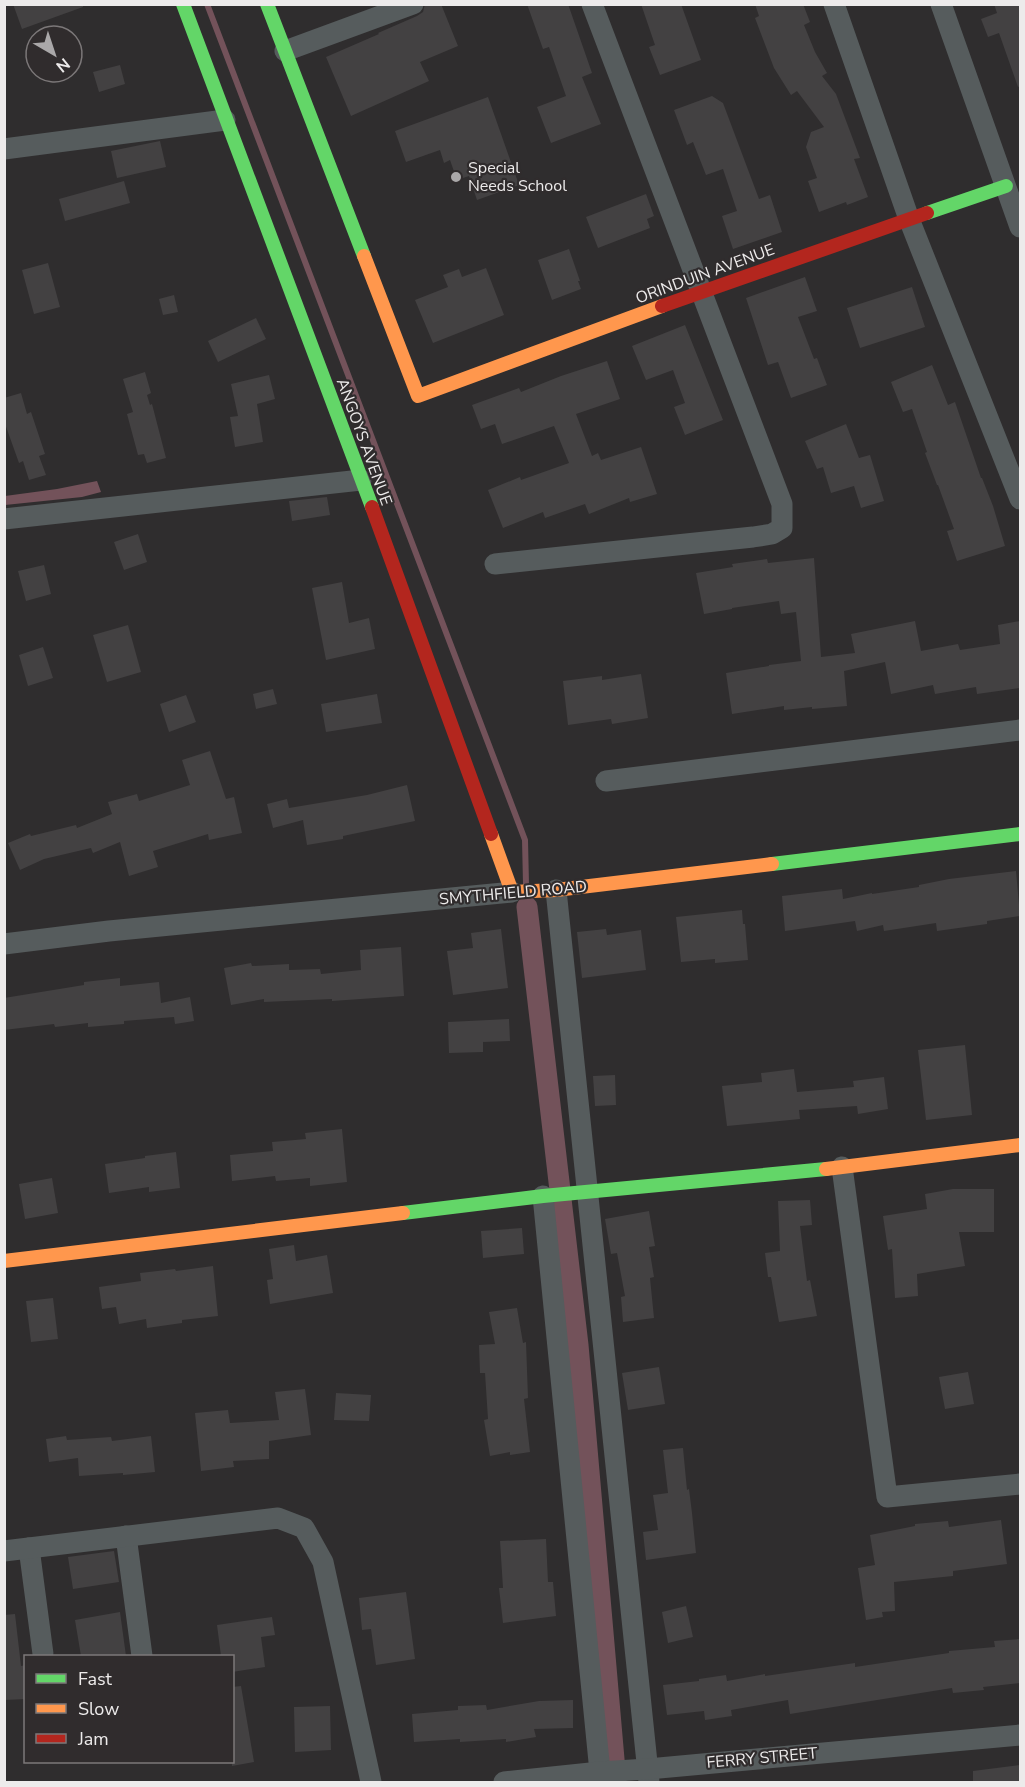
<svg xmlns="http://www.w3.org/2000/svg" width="1025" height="1787" viewBox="0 0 1025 1787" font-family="'Nunito Sans',sans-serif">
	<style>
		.water { fill: #73525a }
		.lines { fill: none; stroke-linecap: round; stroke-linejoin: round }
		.stream { stroke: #73525a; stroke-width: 6 }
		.canal { stroke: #73525a; stroke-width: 21 }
		.building { fill: #434142 }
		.street { stroke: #565c5d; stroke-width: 21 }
		.fast { stroke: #63d668; stroke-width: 14 }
		.slow { stroke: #ff974d; stroke-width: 14 }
		.jam { stroke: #b3261e; stroke-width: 14 }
		.poi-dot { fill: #aaa8a9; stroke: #302c2d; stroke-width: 2 }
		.labels { text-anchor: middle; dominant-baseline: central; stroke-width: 4.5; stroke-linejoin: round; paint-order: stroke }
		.poi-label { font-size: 16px; fill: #edebeb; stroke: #302c2d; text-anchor: start }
		.street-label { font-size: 16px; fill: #edebeb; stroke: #302c2d }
	</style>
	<rect width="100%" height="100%" fill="#2f2d2e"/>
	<path class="water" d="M97 481 101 492 82 497 5 505V496L57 489Z"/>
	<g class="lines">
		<path class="stream" d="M207 4 525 840 526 884"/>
		<path class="canal" d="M527 907 578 1345 616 1782"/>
	</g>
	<g class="building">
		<path d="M13 4H83V7L22 29Z"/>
		<path d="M425 4H441L458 46 420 62 429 81 351 116 326 57 379 34 378 33 417 16 423 12Z"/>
		<path d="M527 4H568L592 73 582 77 601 124 551 143 537 107 566 96 549 47 543 49Z"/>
		<path d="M641 4H681L701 60 660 75 649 47 655 45Z"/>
		<path d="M755 4H803L810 22 804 25 815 52 827 73 822 76 836 94 860 158 854 159 868 197 847 205 846 202 819 212 808 181 817 178 806 147 811 132 824 127 797 91 791 95 774 68 755 18 759 16Z"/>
		<path d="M994 4H1020V86L1018 87 999 33 988 37 981 19 997 13Z"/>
		<path d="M120 65 125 84 99 92 93 72Z"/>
		<path d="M712 96 723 103 759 199 770 195 782 232 733 249 722 216 737 211 723 169 706 175 693 142 687 145 674 110Z"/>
		<path d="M488 97 519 185 477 200 469 176 457 180 450 160 444 163 440 150 406 162 395 131Z"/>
		<path d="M160 141 166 167 117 178 111 151Z"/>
		<path d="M124 181 130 203 65 221 59 199Z"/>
		<path d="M646 194 654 216 647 219 650 228 598 248 586 217Z"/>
		<path d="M569 249 580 281H578L581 289 552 300 538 260Z"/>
		<path d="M48 263 60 307 34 314 22 270Z"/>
		<path d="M486 268 504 315 433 343 415 300 448 287 443 275 459 269 462 277Z"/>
		<path d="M805 277 817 311 798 317 814 359 817 358 827 385 791 398 778 362 768 365 746 298Z"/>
		<path d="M912 287 925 327 860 348 847 308Z"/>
		<path d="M174 295 178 312 163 315 159 299Z"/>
		<path d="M256 318 266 339 218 362 208 341Z"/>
		<path d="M685 325 723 420 685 435 674 407 685 403 673 370 646 380 632 346Z"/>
		<path d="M607 361 620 399 576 414 592 456 598 453 601 460 641 447 657 494 630 502 629 498 589 514 585 504 545 518 543 512 503 528 488 490 520 477 521 480 569 463 554 426 502 444 495 424 481 429 472 405 519 388 521 392 561 376Z"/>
		<path d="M932 365 948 405 955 402 981 478H982L993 506 1005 546 957 561 947 531 954 529 938 485H937L925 453 927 452 912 409 903 412 891 382Z"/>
		<path d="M145 372 151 393 147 395 150 405 152 404 166 458 147 463 144 454 138 455 127 414 133 412 123 379Z"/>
		<path d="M269 375 275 399 257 404 263 442 235 447 230 417 238 416 231 384Z"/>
		<path d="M21 393 27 414 31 412 45 454 39 456 46 475 29 480 23 461 19 463 4 421V398Z"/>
		<path d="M846 424 859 458 870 455 884 501 861 508 854 486 831 493 823 467 817 469 805 441Z"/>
		<path d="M327 497 330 515 292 521 289 501Z"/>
		<path d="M138 534 147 562 124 570 114 542Z"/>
		<path d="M814 558 821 657 855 653 851 634 915 621 921 651 958 644 960 650 1000 644 998 625 1020 621V688L977 694 976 687 935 694 933 685 891 694 885 662 844 671 847 706 812 709V707L784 710V706L732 714 726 673 769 666V665L801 661 796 612 781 614 779 601 732 608V609L704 614 696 573 733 567 732 564 767 559 768 563Z"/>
		<path d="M44 565 51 594 26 601 18 571Z"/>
		<path d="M342 582 349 623 369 618 375 649 326 660 312 588Z"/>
		<path d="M128 625 141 672 107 682 93 635Z"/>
		<path d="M43 647 53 678 28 686 19 655Z"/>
		<path d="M641 674 648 718 612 724 611 719 568 725 563 681 602 676V680Z"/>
		<path d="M273 689 277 704 256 709 253 694Z"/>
		<path d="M377 694 382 723 326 732 321 704Z"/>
		<path d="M186 695 196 722 169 732 160 704Z"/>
		<path d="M210 751 226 799 234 797 242 833 209 840 208 834 153 851 158 867 129 876 120 842 93 853 91 848 44 859 20 870 8 843 30 834 31 836 76 825 77 828 112 814 108 802 137 794 139 801 190 785 182 760Z"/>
		<path d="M407 785 415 821 343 836V839L307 845 303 820 273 828 267 804 287 799 289 808 367 795Z"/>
		<path d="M1016 871 1020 916 987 921V924L937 931 936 923 884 931 883 925 857 931 855 921 785 931 782 896 842 889 843 899 872 893V894L919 887V885L949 879Z"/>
		<path d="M742 910 743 924H745L748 960 715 963V959L681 962 676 917Z"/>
		<path d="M501 929 508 988 453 995 447 951 473 948 471 933Z"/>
		<path d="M606 929 607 935 641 930 646 970 582 978 577 932Z"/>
		<path d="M401 947 404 996 332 1001V999L264 1002V999L231 1005 224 968 251 963 252 966 289 964V970L320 969 321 974 361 970 360 950Z"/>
		<path d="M120 978V986L159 982 161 1003 190 997 194 1021 175 1024 174 1017 124 1021V1024L88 1027V1023L55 1027 54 1024 4 1030V998L84 985V982Z"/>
		<path d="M509 1019 510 1041 483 1042V1052L449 1053 448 1022Z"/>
		<path d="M965 1045 972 1115 926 1120 918 1050Z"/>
		<path d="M794 1069 797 1092 854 1087 853 1081 884 1077 888 1109 858 1114 857 1106 799 1110 800 1119 727 1126 722 1086 762 1082 761 1073Z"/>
		<path d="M615 1075 616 1105 595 1106 593 1076Z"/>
		<path d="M342 1129 347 1182 310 1186V1178L276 1181 275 1176 232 1181 230 1155 273 1151 272 1142 306 1139 305 1133Z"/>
		<path d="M176 1152 180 1188 149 1192V1187L109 1193 105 1164 145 1158V1156Z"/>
		<path d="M52 1178 58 1213 25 1219 19 1184Z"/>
		<path d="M953 1189H994V1232H959L965 1266 917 1274 918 1296 895 1298 892 1249 888 1250 883 1216 927 1209 925 1194Z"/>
		<path d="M810 1200 812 1225 800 1226 807 1281 810 1280 817 1316 779 1322 771 1277H768L765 1253 780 1251 778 1201Z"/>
		<path d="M649 1211 655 1246 649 1247 654 1277 650 1278 654 1318 623 1322 621 1297 625 1296 617 1253 611 1254 605 1219Z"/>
		<path d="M522 1228 524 1254 483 1258 481 1231Z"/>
		<path d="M294 1245 296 1261 327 1255 333 1293 270 1304 267 1280 273 1279 269 1249Z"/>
		<path d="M213 1266 218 1316 182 1320V1323L147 1328 146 1319 119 1324 116 1307 102 1309 99 1287 141 1281 140 1273 175 1269 176 1271Z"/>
		<path d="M53 1298 58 1339 31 1342 26 1301Z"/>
		<path d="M517 1308 523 1343 526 1342 528 1398 524 1399 530 1452 510 1455V1452L490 1456 484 1420 488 1419 485 1373H480L479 1345 495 1344 489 1312Z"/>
		<path d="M659 1367 665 1404 628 1410 622 1373Z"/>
		<path d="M968 1372 974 1404 945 1409 939 1377Z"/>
		<path d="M305 1389 311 1435 269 1441V1459L233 1461 234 1467 201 1471 195 1413 228 1410 230 1423 279 1420 275 1392Z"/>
		<path d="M336 1393 371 1395 369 1421 334 1420Z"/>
		<path d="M66 1436 67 1440 111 1437 112 1441 151 1436 155 1472 123 1475V1473L79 1476 78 1458 49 1462 46 1439Z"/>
		<path d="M683 1448 687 1490 689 1489 692 1513 696 1553 646 1560 643 1532 658 1530 653 1495 668 1493 663 1450Z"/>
		<path d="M1001 1520 1007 1564 953 1571V1576L894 1582 895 1611 882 1612 883 1617 866 1620 858 1568 875 1565 870 1535 915 1526V1524L948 1521 949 1527Z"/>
		<path d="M546 1539 548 1582H553L556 1616 503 1623 499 1588H503L500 1541Z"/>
		<path d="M114 1551 119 1582 73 1589 68 1557Z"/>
		<path d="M406 1592 415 1659 376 1665 371 1629 362 1630 359 1598Z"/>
		<path d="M686 1606 693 1637 668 1643 662 1612Z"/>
		<path d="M120 1612 126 1656H81L75 1620Z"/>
		<path d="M15 1614 21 1666 26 1665V1699L4 1700V1615Z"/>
		<path d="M272 1617 275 1635 261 1637 265 1667 232 1672V1656H221L217 1625Z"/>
		<path d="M1020 1639V1683L983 1687 984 1690 953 1693 952 1688 790 1714 788 1700 731 1710 732 1716 705 1720 704 1711 667 1715 663 1685 699 1681V1679L726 1675 727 1681 765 1674V1676L855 1663V1667L949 1653V1651L995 1647 994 1641Z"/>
		<path d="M241 1686 254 1762 232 1766V1687Z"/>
		<path d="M573 1700V1728L534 1729 536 1737 506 1742V1739L460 1742V1739L414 1742 412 1714 458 1710V1706L486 1705 487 1710 539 1701Z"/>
		<path d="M330 1706 331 1750 295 1752 294 1707Z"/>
		<path d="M1020 1765V1782H973V1771Z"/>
	</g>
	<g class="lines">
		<g class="street">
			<path d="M834 4 909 219 1020 499"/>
			<path d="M941 4 1020 227"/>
			<path d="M285 51 413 4"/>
			<path d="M4 149 225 120"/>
			<path d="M4 519 361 480"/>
			<path d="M495 564 753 537 772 534 782 528V504L592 4"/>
			<path d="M606 781 1020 730"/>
			<path d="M556 890 649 1782"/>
			<path d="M4 944 109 931 512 892"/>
			<path d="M842 1167 887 1497 1020 1484"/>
			<path d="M543 1196 601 1782"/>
			<path d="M126 1536 142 1656"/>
			<path d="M29 1548 43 1654"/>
			<path d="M4 1551 278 1518 304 1528 323 1562 371 1782"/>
			<path d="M504 1782 600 1772 648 1769 1020 1735"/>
		</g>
		<g class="fast">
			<path d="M183 4 372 507"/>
			<path d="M267 4 364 256"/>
			<path d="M927 213 1006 186"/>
			<path d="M772 864 1020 834"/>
			<path d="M403 1213 543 1196 826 1169"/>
		</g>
		<g class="slow">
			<path d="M364 256 418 396 662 306"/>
			<path d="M491 834 512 892 556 890 772 864"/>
			<path d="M826 1169 1020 1145"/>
			<path d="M4 1261 403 1213"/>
		</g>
		<g class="jam">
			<path d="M662 306 927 213"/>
			<path d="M372 507 491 834"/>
		</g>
	</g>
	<circle class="poi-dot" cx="456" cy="177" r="6"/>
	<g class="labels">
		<g class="poi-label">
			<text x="468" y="168">Special<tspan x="468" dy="18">Needs School</tspan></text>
		</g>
		<g class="street-label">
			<text transform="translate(705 274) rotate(-20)">ORINDUIN AVENUE</text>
			<text transform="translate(364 442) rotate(70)">ANGOYS AVENUE</text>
			<text transform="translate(513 893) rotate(-5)">SMYTHFIELD ROAD</text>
			<text transform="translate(762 1758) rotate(-5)">FERRY STREET</text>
		</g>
	</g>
	<rect width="1025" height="1787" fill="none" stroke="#edebeb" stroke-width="12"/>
	<rect x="24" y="1655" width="210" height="108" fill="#302c2d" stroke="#7c7879" stroke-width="1.5"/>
	<rect x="36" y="1674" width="30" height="9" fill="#63d668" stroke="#7c7879" stroke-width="1.5"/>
	<text x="78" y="1685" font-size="18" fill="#edebeb">Fast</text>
	<rect x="36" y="1704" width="30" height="9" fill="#ff974d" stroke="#7c7879" stroke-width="1.5"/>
	<text x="78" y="1715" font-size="18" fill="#edebeb">Slow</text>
	<rect x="36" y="1734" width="30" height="9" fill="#b3261e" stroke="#7c7879" stroke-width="1.5"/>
	<text x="78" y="1745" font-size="18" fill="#edebeb">Jam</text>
	<g transform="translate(54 54) rotate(141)"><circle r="28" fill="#302c2d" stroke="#7c7879" stroke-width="1.5"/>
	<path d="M0-4.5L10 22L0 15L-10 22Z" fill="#aaa8a9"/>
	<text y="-9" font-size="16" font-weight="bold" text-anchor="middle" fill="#edebeb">N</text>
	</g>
</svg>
